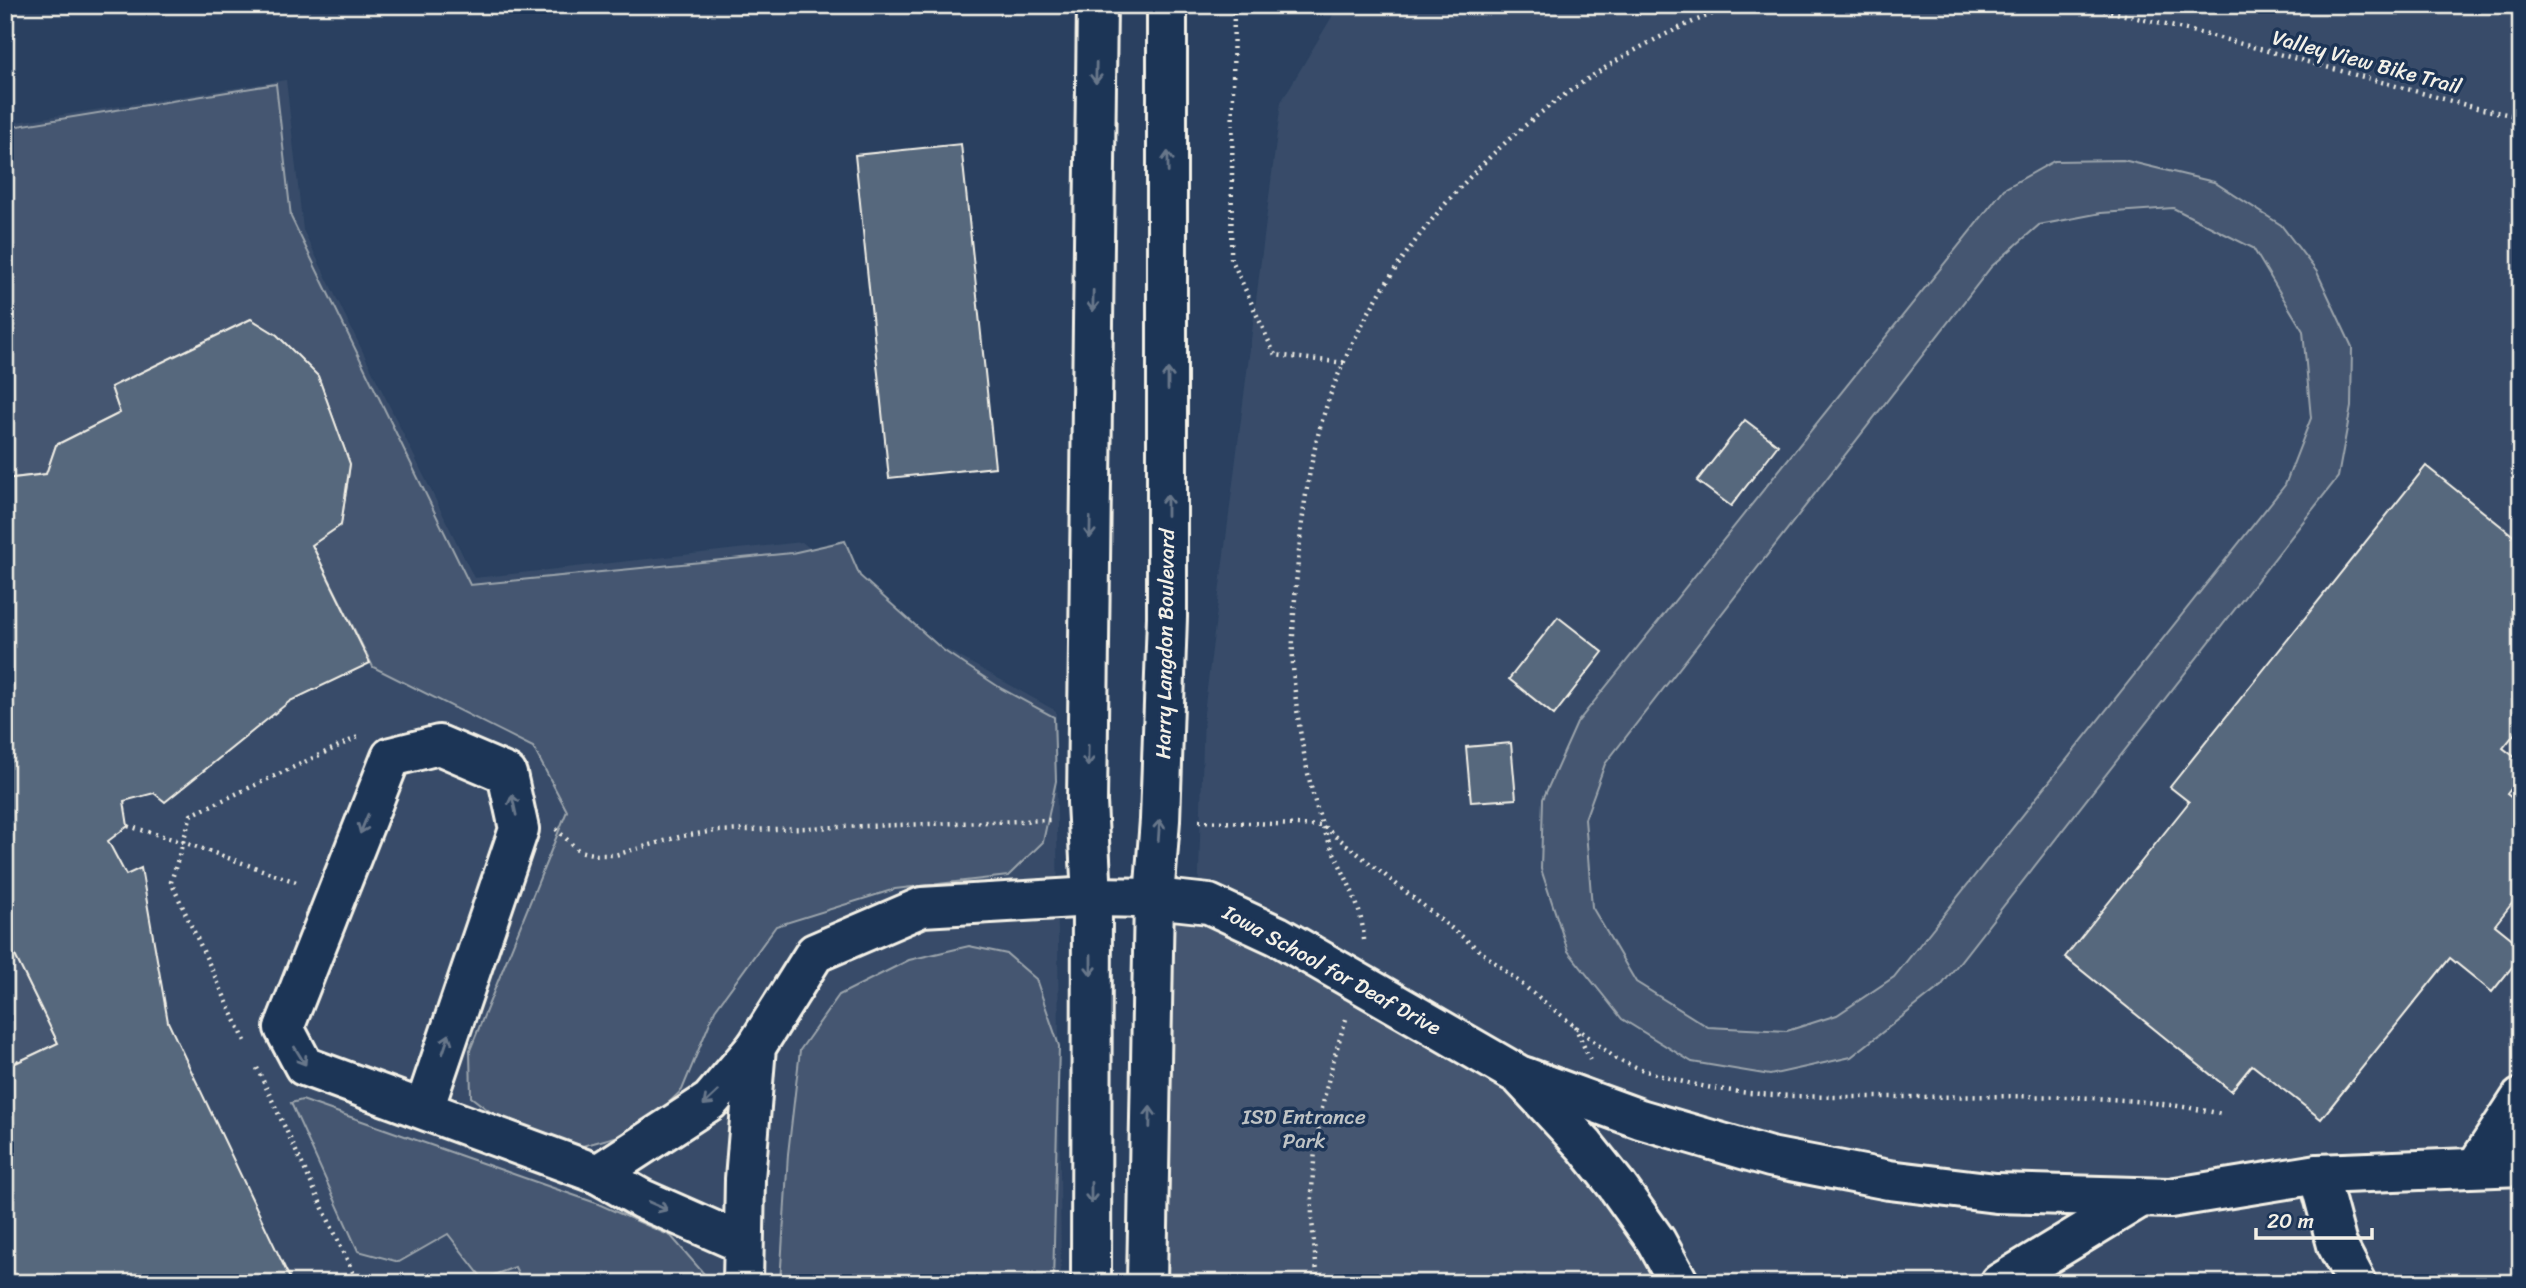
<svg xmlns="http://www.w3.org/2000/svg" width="2526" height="1288" viewBox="0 0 2526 1288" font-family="Sriracha,sans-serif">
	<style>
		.built { fill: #374c69 }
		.green { fill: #445771; stroke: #9ca4ac; stroke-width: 2; fill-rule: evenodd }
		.building { fill: #56677d; stroke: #f4f1e8; stroke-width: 2 }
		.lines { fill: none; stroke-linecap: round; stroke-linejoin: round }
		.minor-casing { stroke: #f4f1e8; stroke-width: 44 }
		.major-casing { stroke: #f4f1e8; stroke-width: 44 }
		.path { stroke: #f4f1e8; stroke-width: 4.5; stroke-dasharray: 2 5; stroke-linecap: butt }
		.minor { stroke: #1d3557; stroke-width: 38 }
		.major { stroke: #1d3557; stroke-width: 38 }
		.oneway { stroke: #68778a }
		.labels { text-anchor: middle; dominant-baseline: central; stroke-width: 7; stroke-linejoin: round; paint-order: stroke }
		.street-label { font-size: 21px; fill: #f4f1e8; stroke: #1d3557 }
		.park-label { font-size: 21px; fill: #bfc3c4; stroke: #1d3557 }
	</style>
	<rect width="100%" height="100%" fill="#2a4060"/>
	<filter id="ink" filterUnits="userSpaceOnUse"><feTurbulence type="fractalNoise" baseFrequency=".0143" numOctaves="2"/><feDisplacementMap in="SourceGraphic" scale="14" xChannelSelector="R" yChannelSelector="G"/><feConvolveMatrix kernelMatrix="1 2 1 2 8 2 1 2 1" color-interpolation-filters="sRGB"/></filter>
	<g filter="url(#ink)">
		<g class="built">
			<path d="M1339 5H2521V1283H1186L1204 713 1281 102Z"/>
			<path d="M286 80 303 230 474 578 802 542 905 626 1056 711 1061 1283H5V124Z"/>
		</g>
		<g class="green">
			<path d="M276 84 291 217 470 585 792 553 845 541 860 576 943 650 1002 689 1054 717 1056 781 1043 842 1008 876 895 889 776 926 715 1010 682 1090 640 1130 579 1147 518 1133 471 1097 470 1050 567 811 533 747 373 667 312 545 341 525 350 464 318 376 277 335 251 319 111 387 120 413 56 445 46 474 5 479V128Z"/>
			<path d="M2123 160 2214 182 2281 225 2317 272 2352 347 2351 407 2338 477 1941 986 1851 1057 1770 1075 1692 1062 1622 1019 1568 951 1541 869 1543 799 1577 723 2004 189 2054 161ZM2173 208 2253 248 2303 331 2311 418 2285 485 1894 977 1837 1015 1787 1031 1708 1027 1636 982 1592 907 1585 819 1605 764 1991 267 2039 225 2101 213Z"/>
			<path d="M1154 898 1209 904 1519 1075 1679 1283H1147Z"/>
			<path d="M5 935 58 1043 5 1068Z"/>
			<path d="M969 946 1007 954 1036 979 1059 1046 1053 1283H780L788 1154 800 1050 839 995 909 960Z"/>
			<path d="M302 1100 596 1203 671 1236 705 1275 707 1283H523L515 1267 483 1279 448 1234 399 1262 358 1251 291 1103Z"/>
		</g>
		<g class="building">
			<path d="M961 144 995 467 889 478 855 155Z"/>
			<path d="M251 319 277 335 318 376 350 464 341 525 312 545 370 663 290 701 165 802 154 793 124 801 128 826 108 841 126 875 141 868 168 1022 292 1283H5V1068L58 1043 5 935V479L46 474 56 445 120 413 111 387Z"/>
			<path d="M1745 420 1778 445 1731 506 1697 481Z"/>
			<path d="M2426 466 2521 542V726L2503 748 2521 762V776L2507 794 2521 805V892L2495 925 2521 946V956L2492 992 2450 958 2321 1119 2252 1065 2231 1091 2065 957 2189 802 2170 787Z"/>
			<path d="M1558 617 1603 652 1554 715 1509 679Z"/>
			<path d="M1511 743 1516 799 1471 802 1466 747Z"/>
		</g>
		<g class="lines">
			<defs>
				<g id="minor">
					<path d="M1525 1077 1640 1119 1770 1157 1889 1180 1996 1193 2170 1198 2318 1174 2521 1166"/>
					<path d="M424 1109 519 829 507 774 439 745 391 757 284 1028 304 1066 598 1174 642 1199 742 1243"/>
					<path d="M2476 1167 2521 1098"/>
					<path d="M598 1174 710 1101 756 1047"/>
					<path d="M2318 1174 2337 1245 2357 1283"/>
					<path d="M743 1283 745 1179 756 1047 815 953 922 907 1092 897 1154 898 1209 904 1278 936 1519 1075 1585 1146 1617 1186 1656 1241 1679 1283"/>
					<path d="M2000 1283 2140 1198"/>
				</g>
				<g id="major">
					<path d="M1091 1283 1092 897 1087 802 1097 5"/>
					<path d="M1147 1283 1154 898 1160 820 1167 617V5"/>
				</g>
			</defs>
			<use href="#minor" class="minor-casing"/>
			<use href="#major" class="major-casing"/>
			<g class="path">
				<path d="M1234 5 1231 258 1275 355 1345 363"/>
				<path d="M2083 5 2216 37 2477 108 2521 117"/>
				<path d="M1199 821 1323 826 1616 1059C1700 1096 1777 1097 1867 1097 1985 1098 2106 1089 2222 1114"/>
				<path d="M128 826 183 842 299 883"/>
				<path d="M556 829 579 851 597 855H615L682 836 716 831 1050 820"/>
				<path d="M1364 940C1362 899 1337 865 1323 827 1308 786 1298 726 1294 682 1291 646 1294 609 1297 573 1302 513 1310 451 1331 393 1399 214 1556 68 1736 5"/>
				<path d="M1575 1026 1590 1060"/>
				<path d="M245 1041 171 882 191 815 358 737"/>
				<path d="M5 1052 18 1062"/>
				<path d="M257 1068 358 1283"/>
				<path d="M1318 1283C1316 1261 1313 1239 1312 1217 1310 1150 1325 1083 1346 1019"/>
			</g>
			<use href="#minor" class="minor"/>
			<use href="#major" class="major"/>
		</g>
		<defs><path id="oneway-shaft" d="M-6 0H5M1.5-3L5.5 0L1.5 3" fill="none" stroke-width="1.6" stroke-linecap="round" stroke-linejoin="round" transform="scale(1.75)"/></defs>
		<g class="oneway">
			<use href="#oneway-shaft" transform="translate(1096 73) rotate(91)"/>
			<use href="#oneway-shaft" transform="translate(1168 162) rotate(-91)"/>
			<use href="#oneway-shaft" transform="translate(1093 301) rotate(91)"/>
			<use href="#oneway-shaft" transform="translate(1168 379) rotate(-90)"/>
			<use href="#oneway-shaft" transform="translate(1167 505) rotate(-90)"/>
			<use href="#oneway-shaft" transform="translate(1090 528) rotate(91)"/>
			<use href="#oneway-shaft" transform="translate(1088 756) rotate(91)"/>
			<use href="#oneway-shaft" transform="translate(514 805) rotate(-102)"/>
			<use href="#oneway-shaft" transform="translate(364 824) rotate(112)"/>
			<use href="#oneway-shaft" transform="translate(1159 830) rotate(-86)"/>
			<use href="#oneway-shaft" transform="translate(1091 965) rotate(90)"/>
			<use href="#oneway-shaft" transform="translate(446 1044) rotate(-71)"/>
			<use href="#oneway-shaft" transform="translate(300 1056) rotate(58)"/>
			<use href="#oneway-shaft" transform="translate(711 1098) rotate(137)"/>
			<use href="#oneway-shaft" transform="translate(1150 1117) rotate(-89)"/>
			<use href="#oneway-shaft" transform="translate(1091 1193) rotate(90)"/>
			<use href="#oneway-shaft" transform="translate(658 1206) rotate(24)"/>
		</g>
	</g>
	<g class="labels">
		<g class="street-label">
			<text transform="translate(2367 62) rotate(15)">Valley View Bike Trail</text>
			<text transform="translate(1165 644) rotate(-89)">Harry Langdon Boulevard</text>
			<text transform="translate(1332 970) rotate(29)">Iowa School for Deaf Drive</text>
		</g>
		<g class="park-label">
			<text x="1304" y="1117">ISD Entrance<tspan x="1304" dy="24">Park</tspan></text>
		</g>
	</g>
	<rect width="2526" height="1288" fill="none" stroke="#1d3557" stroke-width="28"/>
	<rect x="14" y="14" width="2498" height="1260" fill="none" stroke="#f4f1e8" stroke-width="2.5" filter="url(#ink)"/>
	<path d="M2256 1228v10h116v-10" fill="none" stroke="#f4f1e8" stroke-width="3.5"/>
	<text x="2267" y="1228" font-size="21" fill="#f4f1e8" stroke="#1d3557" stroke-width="5" paint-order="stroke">20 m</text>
</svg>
